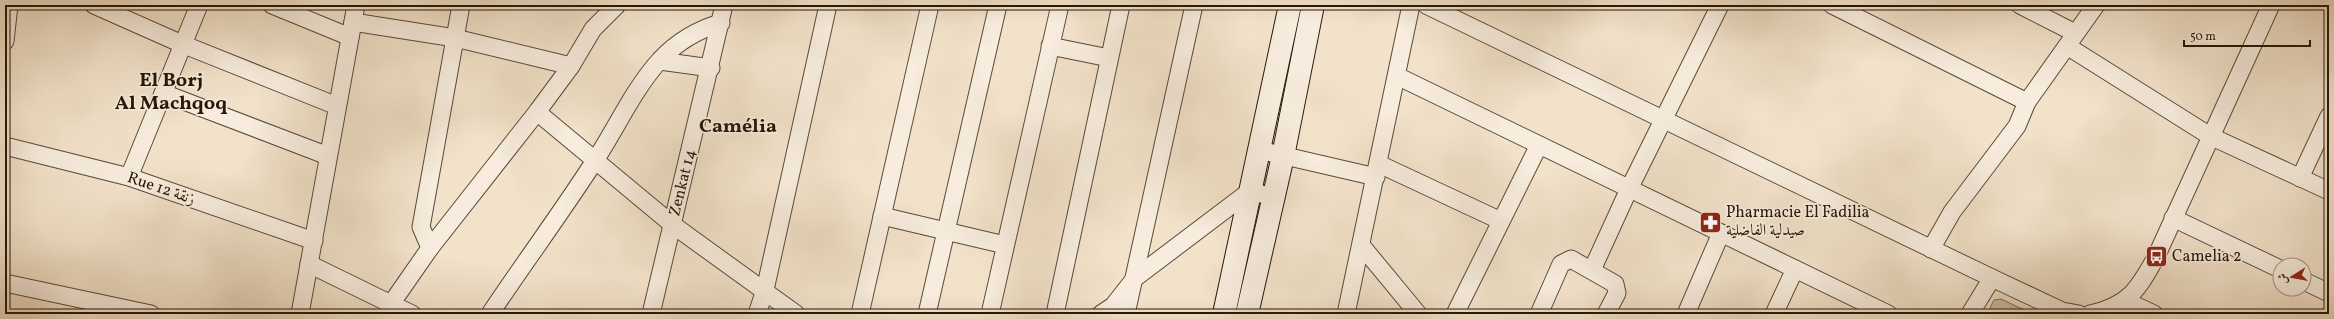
<svg xmlns="http://www.w3.org/2000/svg" width="2334" height="319" viewBox="0 0 2334 319" font-family="Vollkorn,Amiri,serif">
	<style>
		.green { fill: #cfbfa9; stroke: #7a6b58 }
		.lines { fill: none; stroke-linecap: round; stroke-linejoin: round }
		.street-casing { stroke: #584a38; stroke-width: 19 }
		.secondary-casing { stroke: #241707; stroke-width: 24 }
		.street { stroke: #f7ecdd; stroke-width: 17 }
		.secondary { stroke: #f7ecdd; stroke-width: 22 }
		.labels { text-anchor: middle; dominant-baseline: central; stroke-width: 3.5; stroke-linejoin: round; paint-order: stroke }
		.street-label { font-size: 16px; fill: #241707; stroke: #f7ecdd }
		.poi-label { font-size: 16px; fill: #241707; stroke: #f7ecdd; text-anchor: start }
		.district-label { font-size: 20px; font-weight: bold; fill: #241707; stroke: #f7ecdd }
	</style>
	<rect width="100%" height="100%" fill="#f2e2ca"/>
	<filter id="stains"><feTurbulence type="fractalNoise" baseFrequency=".005" numOctaves="4"/><feColorMatrix values="0 0 0 0 .2 0 0 0 0 .09 0 0 0 0 .02 0 0 0 .5 -.17"/></filter>
	<radialGradient id="worn" r=".72"><stop offset=".6" stop-color="#630" stop-opacity="0"/><stop offset="1" stop-color="#630" stop-opacity=".3"/></radialGradient>
	<path class="green" d="M2001 299 2033 314H1987L1994 300Z"/>
	<g class="lines">
		<defs>
			<g id="street">
				<path d="M94 5 182 44 337 106"/>
				<path d="M272 5 350 37"/>
				<path d="M1426 5 1992 278 2062 311 2079 314"/>
				<path d="M1832 5 2027 102"/>
				<path d="M2020 5 2075 33"/>
				<path d="M353 22 455 38 571 66"/>
				<path d="M5 41 9 5"/>
				<path d="M1050 46 1109 58"/>
				<path d="M2067 46 2210 136 2329 191"/>
				<path d="M660 61 711 68"/>
				<path d="M1397 76 1888 314"/>
				<path d="M163 93 328 156"/>
				<path d="M537 112 673 225 796 314"/>
				<path d="M5 146 129 177 314 241"/>
				<path d="M1259 150 1376 177"/>
				<path d="M1379 164 1501 221"/>
				<path d="M129 177 199 5"/>
				<path d="M2300 178 2329 116"/>
				<path d="M882 216 1005 245"/>
				<path d="M2173 218 2280 269"/>
				<path d="M1361 245 1418 314"/>
				<path d="M430 248 421 227 461 5"/>
				<path d="M1931 249 1952 212 2017 126 2027 102 2096 5"/>
				<path d="M309 264 391 304 430 248 537 112 571 66 593 29 617 5"/>
				<path d="M1592 270 1629 189 1720 5"/>
				<path d="M2304 281 2329 293"/>
				<path d="M5 283 151 314"/>
				<path d="M2126 301 2154 314"/>
				<path d="M391 304 412 314"/>
				<path d="M300 314 356 5"/>
				<path d="M490 314C524 263 561 213 594 162 616 129 633 90 660 60 677 42 696 30 721 23"/>
				<path d="M651 314 724 5"/>
				<path d="M757 314 765 290 828 5"/>
				<path d="M860 314 930 5"/>
				<path d="M927 314 998 5"/>
				<path d="M990 314 1060 5"/>
				<path d="M1055 314 1121 5"/>
				<path d="M1101 314 1113 306 1135 278 1250 191 1273 197"/>
				<path d="M1126 314 1194 5"/>
				<path d="M1346 314 1411 5"/>
				<path d="M1455 314 1539 145"/>
				<path d="M1539 314 1561 264 1571 259 1615 284 1617 293 1606 314"/>
				<path d="M1686 314 1721 233"/>
				<path d="M1774 314 1795 269"/>
				<path d="M1970 314 1992 278"/>
				<path d="M2090 314C2128 306 2138 290 2156 257L2271 5"/>
			</g>
			<g id="secondary">
				<path d="M1224 314 1290 5"/>
				<path d="M1247 314 1283 156 1313 5"/>
			</g>
		</defs>
		<use href="#street" class="street-casing"/>
		<use href="#secondary" class="secondary-casing"/>
		<use href="#street" class="street"/>
		<use href="#secondary" class="secondary"/>
	</g>
	<defs>
		<symbol id="pharmacy-square" viewBox="-11 -11 22 22"><rect x="-9" y="-9" width="18" height="18" rx="4" fill="#8f2418" stroke="#f7ecdd"/><path d="M-2-6h4v4h4v4h-4v4h-4v-4h-4v-4h4Z" fill="#fff"/></symbol>
		<symbol id="bus-square" viewBox="-11 -11 22 22"><rect x="-9" y="-9" width="18" height="18" rx="4" fill="#8f2418" stroke="#f7ecdd"/><path d="M-5-6H5V4H4V6H2V4H-2V6H-4V4H-5ZM-3.5-4V0h7V-4ZM-3.5 1.2v1.5H-2V1.2ZM2 1.2v1.5H3.5V1.2Z" fill="#fff"/></symbol>
	</defs>
	<g fill-rule="evenodd">
		<use href="#pharmacy-square" x="1698" y="210" width="25" height="25"/>
		<use href="#bus-square" x="2144" y="244" width="25" height="25"/>
	</g>
	<g class="labels">
		<g class="street-label">
			<text transform="translate(683 183) rotate(-76)">Zenkat 14</text>
			<text transform="translate(161 189) rotate(19)">Rue 12 زنقة</text>
		</g>
		<g class="poi-label">
			<text x="1726" y="213">Pharmacie El Fadilia<tspan x="1726" dy="18">صيدلية الفاضلية</tspan></text>
			<text x="2172" y="257">Camelia 2</text>
		</g>
		<g class="district-label">
			<text x="171" y="81">El Borj<tspan x="171" dy="23">Al Machqoq</tspan></text>
			<text x="738" y="127">Camélia</text>
		</g>
	</g>
	<rect width="2334" height="319" fill="none" stroke="#f2e2ca" stroke-width="20"/>
	<rect x="6" y="6" width="2322" height="307" fill="none" stroke="#241707" stroke-width="2"/>
	<rect x="10" y="10" width="2314" height="299" fill="none" stroke="#241707"/>
	<g transform="translate(2292 277) rotate(259)"><circle r="19" fill="#f7ecdd" stroke="#a39787"/>
	<path d="M0-3L7 15L0 10L-7 15Z" fill="#8f2418"/>
	<text y="-6" font-size="11" font-weight="bold" text-anchor="middle" fill="#241707">ش</text>
	</g>
	<path d="M2184 40v6h126v-6" fill="none" stroke="#241707" stroke-width="2"/>
	<text x="2190" y="40" font-size="12" fill="#241707" stroke="#f7ecdd" stroke-width="3" paint-order="stroke">50 m</text>
	<rect width="100%" height="100%" filter="url(#stains)"/>
	<rect width="100%" height="100%" fill="url(#worn)"/>
</svg>
